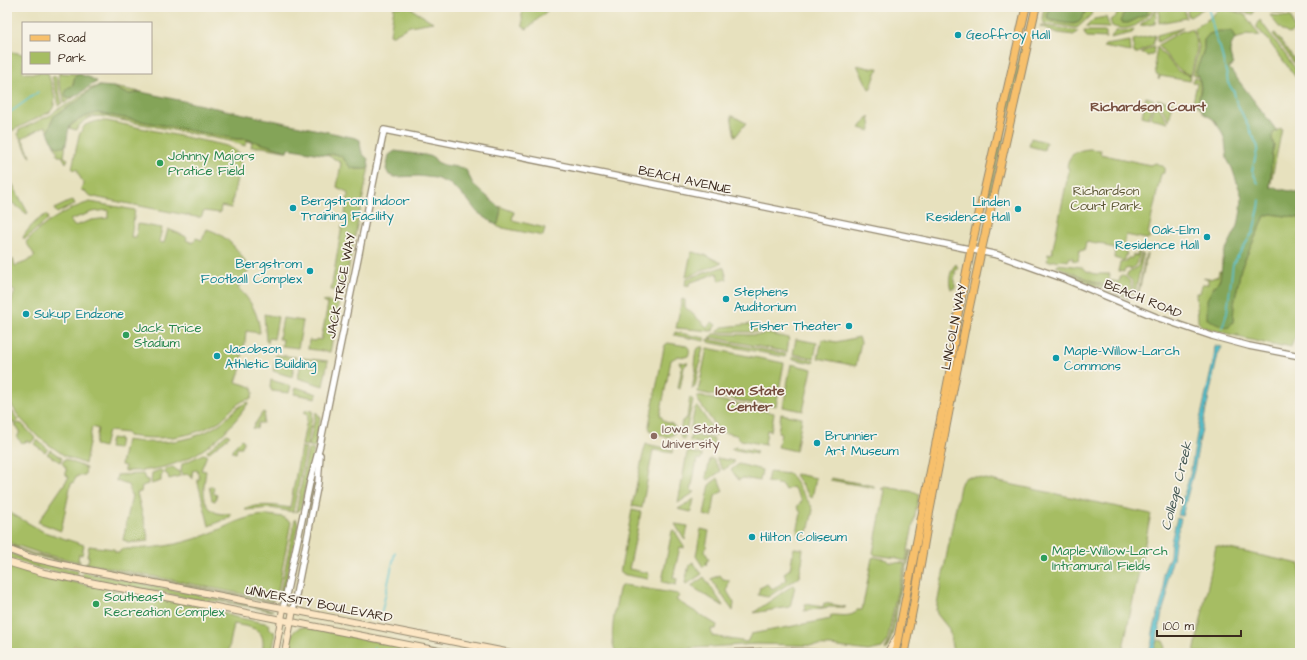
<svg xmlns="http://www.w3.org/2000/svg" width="1307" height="660" viewBox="0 0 1307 660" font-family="'Architects Daughter',sans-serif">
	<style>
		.green { fill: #a6bd63; stroke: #707440; fill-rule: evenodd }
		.forest { fill: #84a459; stroke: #60673c }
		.sand { fill: #eeda9e; stroke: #94825e }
		.water { fill: #58c4d0; stroke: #4a7777 }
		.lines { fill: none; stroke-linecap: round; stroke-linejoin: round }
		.stream { stroke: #58c4d0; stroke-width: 1.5 }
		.tertiary-casing { stroke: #91866e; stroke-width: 8 }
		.secondary-casing { stroke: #91866e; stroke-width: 8 }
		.primary-casing { stroke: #91866e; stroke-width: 9 }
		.tertiary { stroke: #fff; stroke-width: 5.5 }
		.secondary { stroke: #fce6c4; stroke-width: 6 }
		.primary { stroke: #f7c06c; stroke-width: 7 }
		.culture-dot { fill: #0f9aa8; stroke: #f7f3e8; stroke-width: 1.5 }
		.leisure-dot { fill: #2e9e5b; stroke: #f7f3e8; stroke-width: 1.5 }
		.education-dot { fill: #8d6e63; stroke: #f7f3e8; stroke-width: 1.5 }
		.labels { text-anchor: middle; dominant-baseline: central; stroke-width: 3.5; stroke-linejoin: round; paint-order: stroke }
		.culture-label { font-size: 13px; fill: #0d838f; stroke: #f7f3e8; text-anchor: start }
		.leisure-label { font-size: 13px; fill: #27864d; stroke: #f7f3e8; text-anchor: start }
		.street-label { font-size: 13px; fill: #3b2a1e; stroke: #f7f3e8 }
		.park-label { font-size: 13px; fill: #5b5633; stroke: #f7f3e8 }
		.education-label { font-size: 13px; fill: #785e54; stroke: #f7f3e8; text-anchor: start }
		.neighbourhood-label { font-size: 14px; font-weight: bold; fill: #754d3d; stroke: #f7f3e8 }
		.water-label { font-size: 14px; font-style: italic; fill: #445853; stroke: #f7f3e8 }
	</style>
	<rect width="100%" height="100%" fill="#f7f3e8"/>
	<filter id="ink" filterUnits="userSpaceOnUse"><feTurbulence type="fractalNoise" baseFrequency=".025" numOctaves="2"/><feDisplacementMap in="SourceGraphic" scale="8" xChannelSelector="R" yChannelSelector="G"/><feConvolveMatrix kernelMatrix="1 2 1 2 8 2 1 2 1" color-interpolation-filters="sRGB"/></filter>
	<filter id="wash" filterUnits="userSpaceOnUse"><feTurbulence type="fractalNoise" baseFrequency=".012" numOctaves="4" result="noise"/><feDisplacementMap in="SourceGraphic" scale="16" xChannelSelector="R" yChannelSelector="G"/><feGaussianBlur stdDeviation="0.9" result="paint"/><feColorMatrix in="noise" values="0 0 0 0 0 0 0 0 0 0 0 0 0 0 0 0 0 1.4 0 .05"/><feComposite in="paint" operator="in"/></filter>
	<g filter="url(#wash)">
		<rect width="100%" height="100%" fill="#e7e1be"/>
		<g class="green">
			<path d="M394 7H410L416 12 433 22 410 26 391 36 390 35Z"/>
			<path d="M521 7H547L549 9 527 29 523 27Z"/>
			<path d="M1044 7H1049L1047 16 1053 21 1074 24 1079 22 1088 7H1093L1091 15 1077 28 1044 23 1042 20Z"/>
			<path d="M1116 7H1131L1124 13 1128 23 1147 14 1148 7H1155C1146 21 1129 34 1112 26L1110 20C1117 18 1118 13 1116 7Z"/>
			<path d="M1159 7H1184L1186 18 1159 23Z"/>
			<path d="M1187 7H1206L1190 17 1188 16Z"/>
			<path d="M1227 7H1252L1254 11 1253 14 1237 11Z"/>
			<path d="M1268 7H1286L1285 12 1283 13 1272 12Z"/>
			<path d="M1157 8 1155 24 1140 26 1150 17Z"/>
			<path d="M1220 8H1224L1245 15 1260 36 1246 34 1245 36 1235 39 1234 34 1204 40V49L1196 72 1198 77 1194 75 1193 73 1199 47 1194 28 1210 18Z"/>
			<path d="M1270 15 1291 17 1294 29H1296V30L1289 34C1281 31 1275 22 1270 15Z"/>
			<path d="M1106 17 1110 28 1086 27 1094 19Z"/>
			<path d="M1260 20 1300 75V83L1270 43V42L1267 38H1266L1257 28V23Z"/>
			<path d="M1041 25 1078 31 1074 35 1058 33 1040 26Z"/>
			<path d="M1183 28 1158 42 1157 41V35Z"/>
			<path d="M1190 29 1193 30 1197 48 1191 75C1176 72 1167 55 1158 45L1180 32Z"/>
			<path d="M1134 30 1132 33 1110 38 1116 31Z"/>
			<path d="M1084 31H1104L1106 32V38L1087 37 1085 35Z"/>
			<path d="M1275 33 1300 67V71L1273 34Z"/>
			<path d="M1155 35 1153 45 1138 53H1134L1133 40Z"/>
			<path d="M1023 38 1027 39 989 199H988L989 187Z"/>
			<path d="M1130 41 1131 52 1103 47 1105 45Z"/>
			<path d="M1153 47H1154L1153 54 1148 56 1141 53Z"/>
			<path d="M1157 47 1178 71 1191 76 1190 81 1160 76 1159 80 1158 79 1159 75 1156 74 1155 60Z"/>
			<path d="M7 51 23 54V73H48C51 85 60 102 50 112L7 133Z"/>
			<path d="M857 65 869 68H878L871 88 869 89Z"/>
			<path d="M59 73 79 74 75 76 69 98 74 97 65 103H64C64 92 57 84 59 73Z"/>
			<path d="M56 76 62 103 58 106V100L52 77Z"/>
			<path d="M1194 77 1199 80C1202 89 1198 96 1198 105L1193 103 1197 83 1192 82Z"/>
			<path d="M100 86 89 91 78 101 54 116 48 132 45 126 22 138 31 157H30L18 134 19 130 51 115 56 110 72 102 91 88Z"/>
			<path d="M113 87 141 92 131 94 125 93Z"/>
			<path d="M1146 97 1153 99V100L1149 118 1142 116Z"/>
			<path d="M1157 99 1173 103 1169 120 1157 100Z"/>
			<path d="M1154 101H1155L1168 122 1151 118Z"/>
			<path d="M98 113 236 139H246L287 151H284L262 147H251L252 142 247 141 245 146 230 141 100 116C89 116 82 121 76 130L69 128C75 120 88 115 98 113Z"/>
			<path d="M731 116H733L746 123 735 137Z"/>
			<path d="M869 116 871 129 870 131 860 128Z"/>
			<path d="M97 121H107L219 144 227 146 241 154V158L231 208 221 206 220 213 204 211 201 217H196L99 198 91 196 80 189 84 185 78 173V170L72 169 79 135 85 125Z"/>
			<path d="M1281 128 1282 129 1270 187 1272 153 1274 146 1272 138 1273 133Z"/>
			<path d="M1031 138 1046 142 1044 150 1029 146Z"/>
			<path d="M66 144 64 157 68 159 66 163 62 156H58L56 153 58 152 54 145 64 147Z"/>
			<path d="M1089 149 1101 150 1100 154 1150 165 1156 163 1164 167V173L1161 174 1148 234 1150 238 1146 239 1126 235 1123 250 1127 253 1124 261 1114 258 1115 248 1105 246V244L1097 243V244L1086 242 1084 251 1080 250 1078 261 1072 260 1073 258 1070 257 1068 261C1061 259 1054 262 1047 261L1048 254 1052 253 1069 170 1067 166C1069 154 1077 150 1089 149Z"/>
			<path d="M334 153 341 156 351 168 357 169H367L369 167 344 290 342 292 331 290 342 226 346 225 347 222 344 220 348 195 347 192 337 187 341 163 333 158 326 155Z"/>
			<path d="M7 174 28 213 27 214 7 199Z"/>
			<path d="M73 200 75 204 57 213 54 209Z"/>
			<path d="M90 202 135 210 131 237H136L138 224 162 228 159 242 164 243 168 229 187 237 186 240 193 243 196 238 202 240 207 229C227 235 241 251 249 270L238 288C251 300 259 315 260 333L246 331 244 352H243L240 364 242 365 236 382 252 387 253 393 251 399C239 399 229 413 221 420 193 439 160 440 128 436L127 433 108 431 104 447 95 445 98 429 92 427 85 464 65 456 38 437 19 417 7 398V327L10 305 15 291 7 288V270L13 259 15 266 26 262 35 256 26 242C43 223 66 209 90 202ZM108 210V218L92 220 74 226 70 220 92 212Z"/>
			<path d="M499 206 514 212 512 220 545 228 543 236 498 227 496 225 498 224 501 209Z"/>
			<path d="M1271 214 1300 218V316L1295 339H1294L1291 347 1282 345 1281 347 1238 337V334L1237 336 1203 327 1198 322V320L1196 293H1200L1202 284H1208V280L1203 278 1210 279 1218 276 1219 271H1221L1220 279 1213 288 1233 322 1234 304 1241 268 1265 216Z"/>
			<path d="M46 215 48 217 47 220 25 239 23 238C26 230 38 218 46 215Z"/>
			<path d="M692 252 705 255 722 263 686 277 691 253Z"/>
			<path d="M1138 252 1140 253C1138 260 1137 265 1130 270L1129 268 1124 270V272L1118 271 1120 263 1125 262 1128 258H1132L1133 255 1137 256Z"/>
			<path d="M1142 253 1143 255 1135 294 1133 293V282L1126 275 1138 266Z"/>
			<path d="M1146 254H1147L1138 296 1137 298Z"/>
			<path d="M956 264 958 269 955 271 954 273H956L954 279 955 280V288L951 289C948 281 950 270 956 264Z"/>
			<path d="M1058 264 1081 267 1087 271 1095 274H1110L1109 280 1119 282 1121 275C1130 278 1132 284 1131 293V295H1128L1056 266Z"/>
			<path d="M722 267 724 268 727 279 720 281 717 273 689 283V286L685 285 686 279Z"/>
			<path d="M1050 268C1073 272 1104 287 1128 297L1129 299Z"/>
			<path d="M682 299 685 300V307L707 327 712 322 716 325 713 329 714 330 711 331 676 328Z"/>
			<path d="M324 301 337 303 339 305 330 352 308 349 309 340 314 341 317 339 321 340 328 304 324 303Z"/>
			<path d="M264 314 278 317 274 339 269 338 268 343 266 340Z"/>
			<path d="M283 318 303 321 298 348 282 346 283 339H279Z"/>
			<path d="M752 324 760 330 758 332H717L722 327Z"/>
			<path d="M675 332 705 338 704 341 674 335Z"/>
			<path d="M765 333 789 338 787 352 710 337 713 334 760 335Z"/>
			<path d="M859 337 861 342 856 366 818 358 822 339 836 342Z"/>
			<path d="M708 339 786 354 785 357 708 342Z"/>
			<path d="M796 339 817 343 814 358 793 354Z"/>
			<path d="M668 343 687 346C690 349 690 352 688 356L685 357 678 356 671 360 660 415 665 422 672 424 675 427 674 434 669 437C660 435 649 436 649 425L664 348 665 345Z"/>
			<path d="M700 347H703L695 387 692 389 696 368 694 364 696 350Z"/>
			<path d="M707 348 784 363 776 406 755 402 754 404 698 392Z"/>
			<path d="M276 355 296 357 292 377 273 371Z"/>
			<path d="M793 356 814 360 813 363 792 359Z"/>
			<path d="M302 358 328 361 323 386 298 378Z"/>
			<path d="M679 362 688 363 684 367 680 389 678 388 682 367Z"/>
			<path d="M791 364 812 369 803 411 783 407Z"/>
			<path d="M271 380 291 386 289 393 272 391 270 387Z"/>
			<path d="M296 387 317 394 316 398 294 394Z"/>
			<path d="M697 396 754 407V409L774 413 771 431 767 430 765 445 741 440 736 435 719 431 697 399Z"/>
			<path d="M690 397 693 400 684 440 681 438 680 433 682 421 687 418Z"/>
			<path d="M249 402C220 446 179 473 125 471V466L121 465 126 440C159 445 194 443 222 422 230 416 239 404 249 402Z"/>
			<path d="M697 406 716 433 715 436 690 431 695 408Z"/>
			<path d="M306 410 313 411 307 446 302 445 308 414 304 412Z"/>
			<path d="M11 412H13L18 421 14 424 7 414Z"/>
			<path d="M263 412 265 413 263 423H258L257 429 252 428Z"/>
			<path d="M316 412 319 415 320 419 315 447 309 446Z"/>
			<path d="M781 414 802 418 796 451 778 447 781 433 778 432Z"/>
			<path d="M18 423 22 424 35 438 31 443 28 441 22 443 17 438 20 431 15 425Z"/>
			<path d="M227 434 230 436 208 453 207 451Z"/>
			<path d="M691 435 714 439 713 446 690 441Z"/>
			<path d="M111 438 120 439 118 449 109 448Z"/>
			<path d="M242 439 244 441 242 447H237L236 453 232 452V449Z"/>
			<path d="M37 440 48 449 45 452 34 444Z"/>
			<path d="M646 444 674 450 672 453 653 450 642 508 632 506 644 450Z"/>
			<path d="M301 447 306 448 293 512 271 508 245 510 246 508C260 504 275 505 290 508Z"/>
			<path d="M735 447 757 451 756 454 731 449Z"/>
			<path d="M308 449 314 450 300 510 296 512Z"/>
			<path d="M50 450 62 458 60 462 47 454Z"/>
			<path d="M690 452 702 455V457L700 460 697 459 691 491 695 492 678 503 687 453Z"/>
			<path d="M203 454 207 455 201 470 206 471C204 484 200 505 215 512 220 515 226 513 231 515L230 517 209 526 197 479H200L197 470 192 471 193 479 189 474 182 475 181 471 182 464Z"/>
			<path d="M717 458 734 461V463L723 470 717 460Z"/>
			<path d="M65 459 86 468 85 475 77 476 73 483H71L61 531 38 522 69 477 66 475V468L62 463Z"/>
			<path d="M710 459H713L721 471 708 480 706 477Z"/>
			<path d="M739 464 762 470 760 481 743 478 739 480 731 470Z"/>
			<path d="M173 467 179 472 180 476 169 479 168 475 165 473V470Z"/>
			<path d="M160 470 162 471 163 474 161 476V481L151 484 152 473Z"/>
			<path d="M769 472 790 474 812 507 813 510 809 528H808L806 535 797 533 801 513 797 507 802 501 793 487 785 490 782 485 767 482Z"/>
			<path d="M143 474 145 479 148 480V484L142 486 141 492 137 493 149 541 127 543V541L123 540 132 495 130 494V490L128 485 116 481 117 475Z"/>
			<path d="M796 474 816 478 812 498 810 497 795 475Z"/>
			<path d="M966 477H976L1151 514 1122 653H953L949 629 937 614 936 610 960 486 962 481Z"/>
			<path d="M718 478 723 491 715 496 712 517 704 515 710 484Z"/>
			<path d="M831 478 874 486 875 488 830 480Z"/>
			<path d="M313 481H315L308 512 307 511Z"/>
			<path d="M209 486 214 487 213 493 217 495 215 501 212 500Z"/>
			<path d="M885 487 915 492 919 494 906 561 897 559V558L875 555 873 553 885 490 881 489Z"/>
			<path d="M694 499 691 512 678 509Z"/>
			<path d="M632 510 641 512 629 569 648 573 649 575 648 579 626 575 620 573Z"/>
			<path d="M7 511 44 532 84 545 82 555 79 554 78 560 80 561V562L42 554 7 542Z"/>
			<path d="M268 515 283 517 291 522 277 597 273 600 85 563 88 562 89 556H87L89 546 114 549 115 552H120L121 549C150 549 178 546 206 535 230 526 241 516 268 515Z"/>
			<path d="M295 519 297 521 298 524 285 588 281 599 279 598Z"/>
			<path d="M675 524 688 526 685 540 684 539Z"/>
			<path d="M701 529 709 531 705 552 709 559 706 563 707 564 703 567 696 556Z"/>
			<path d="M674 530 684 546V548L680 547 673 578 677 579 676 585 663 582 662 581 672 531Z"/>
			<path d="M7 544 33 554 80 564V566L33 555 7 545Z"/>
			<path d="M1216 546 1300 564V653H1194Z"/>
			<path d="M794 548 803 549 802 556 803 557 799 577 768 597 758 595 760 587H762L767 584 773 589 787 580 784 573 790 569Z"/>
			<path d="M910 550 911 551C908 566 903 581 899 596 896 612 895 637 886 650L885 649 889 642 898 595Z"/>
			<path d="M7 552 30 561 78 571 77 576 41 569 7 557Z"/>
			<path d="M874 557 888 560V562L905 563 896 597 887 642 882 648 868 651 831 646 756 644 617 653C607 642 616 605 619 590L620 587 624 585 678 594 679 596 676 600 717 625 716 629H711L712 636 747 642 751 634 831 619 830 616 832 615C840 615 853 618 857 610H862L872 558Z"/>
			<path d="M693 562 702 574 687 584 685 583 689 565Z"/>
			<path d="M7 564 24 571 52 578 211 609 235 617 265 623 270 625 269 627 272 631H274L275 637 272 653H262C267 628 254 628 234 624L228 653H7Z"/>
			<path d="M85 565 272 602 273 603 84 566Z"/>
			<path d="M83 572 273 610 272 611 226 602 199 600 82 577Z"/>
			<path d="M720 575 723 579 729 580 727 591 734 603 733 611 711 579Z"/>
			<path d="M704 577 722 604 723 606 691 586Z"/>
			<path d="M793 585 795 586 790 607 753 613Z"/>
			<path d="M824 603 846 607H829L804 611 805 604 823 607Z"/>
			<path d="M304 627 436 653H287C290 641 290 628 304 627Z"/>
			<path d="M1158 640 1163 641 1165 645 1164 653H1153L1155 645Z"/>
		</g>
		<g class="forest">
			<path d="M1049 7H1088C1085 11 1083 18 1080 21 1075 27 1054 21 1047 19Z"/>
			<path d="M1131 7H1148L1147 14 1128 23H1121L1120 21 1124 13Z"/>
			<path d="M1219 31H1232L1235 39C1229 47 1228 55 1234 64L1229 68 1277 131 1273 133 1272 138 1274 146 1272 153 1270 187 1300 193V218L1271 214 1265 216 1241 268 1234 304 1233 322 1228 328 1207 319V299L1213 288 1220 279 1224 253 1238 226 1241 210 1242 197 1232 168 1227 159 1225 141 1222 132 1213 119 1204 114 1198 105 1201 88 1200 82 1196 72 1204 49V40L1209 34Z"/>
			<path d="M79 74 91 78 97 82C87 86 76 100 66 98L65 95 66 89 73 85 75 76Z"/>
			<path d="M100 86 113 87 125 93 131 94 141 92 356 138 360 140C361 150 360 152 368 159L369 167 367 169H357L351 168 341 156 334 154 326 155 288 148 287 151 246 139H236L98 113C91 114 74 120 70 126 65 134 71 154 54 145L48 132 54 116 78 101 89 91Z"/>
			<path d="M395 151 425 155 433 157 437 162 444 165 464 168 466 170 473 184 501 209 498 224 496 225 477 212 467 199 450 184 435 178 418 176 395 177 389 175 386 169 389 155Z"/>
		</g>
		<path class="sand" d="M74 646 92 647 100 653H72Z"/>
		<g class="water">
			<path d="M1215 346 1222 347 1218 354 1199 442 1194 470 1182 516 1178 515 1190 475 1198 429 1214 358Z"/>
			<path d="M1177 518 1181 519 1175 541 1173 558 1167 578V596L1162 612 1157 639 1153 653H1149L1152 642 1153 632 1164 592 1163 574 1170 556 1171 542Z"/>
		</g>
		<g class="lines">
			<g class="stream">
				<path d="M1208 7 1216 39 1220 47 1227 76 1228 83 1234 92 1236 101 1258 147 1252 171 1258 183"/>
				<path d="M7 113 12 111 38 92"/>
				<path d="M1222 328 1227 313 1233 264 1253 232 1259 208 1260 200"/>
				<path d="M380 619 395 552"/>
				<path d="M373 653 374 647"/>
			</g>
		</g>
	</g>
	<g filter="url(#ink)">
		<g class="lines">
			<defs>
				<g id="tertiary">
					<path d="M283 609 310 482 320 445 384 130 649 183 998 255 1065 279 1156 317 1212 336 1249 346 1300 356"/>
					<path d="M293 610 318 483 320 455"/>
				</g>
				<g id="secondary">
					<path d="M7 549 28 557 63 565 511 653"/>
					<path d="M7 562 44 573 449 653"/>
					<path d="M275 653 283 609"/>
					<path d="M285 653 293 610"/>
					<path d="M724 653 782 651 819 653"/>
					<path d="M887 653 897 637"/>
				</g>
				<g id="primary">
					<path d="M895 653 949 376 957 319 971 249 1026 7"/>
					<path d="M904 653 913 608 929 515 966 323 981 252 1036 7"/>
				</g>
			</defs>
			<use href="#tertiary" class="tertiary-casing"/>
			<use href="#secondary" class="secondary-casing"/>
			<use href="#primary" class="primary-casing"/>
			<use href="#tertiary" class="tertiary"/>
			<use href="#secondary" class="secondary"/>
			<use href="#primary" class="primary"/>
		</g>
	</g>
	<g class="culture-dot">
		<circle cx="958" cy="35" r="4"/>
		<circle cx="293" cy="208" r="4"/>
		<circle cx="1018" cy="209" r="4"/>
		<circle cx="1207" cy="237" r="4"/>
		<circle cx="310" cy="271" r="4"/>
		<circle cx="726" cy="299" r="4"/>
		<circle cx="26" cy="314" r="4"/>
		<circle cx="849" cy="326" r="4"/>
		<circle cx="217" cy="356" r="4"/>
		<circle cx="1056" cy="358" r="4"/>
		<circle cx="817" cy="443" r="4"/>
		<circle cx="752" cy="537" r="4"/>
	</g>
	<g class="leisure-dot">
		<circle cx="160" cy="163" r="4"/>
		<circle cx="126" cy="335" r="4"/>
		<circle cx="1044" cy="558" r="4"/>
		<circle cx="96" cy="604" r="4"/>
	</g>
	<circle class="education-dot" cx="654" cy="436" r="4"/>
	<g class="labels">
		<g class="culture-label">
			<text x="966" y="35">Geoffroy Hall</text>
			<text x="301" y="201">Bergstrom Indoor<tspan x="301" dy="15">Training Facility</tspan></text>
			<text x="1010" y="202" text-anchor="end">Linden<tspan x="1010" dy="15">Residence Hall</tspan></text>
			<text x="1199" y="230" text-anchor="end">Oak-Elm<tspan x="1199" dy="15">Residence Hall</tspan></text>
			<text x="302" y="264" text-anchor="end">Bergstrom<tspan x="302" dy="15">Football Complex</tspan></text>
			<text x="734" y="292">Stephens<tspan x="734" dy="15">Auditorium</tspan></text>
			<text x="34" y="314">Sukup Endzone</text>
			<text x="841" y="326" text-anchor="end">Fisher Theater</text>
			<text x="225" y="349">Jacobson<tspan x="225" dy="15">Athletic Building</tspan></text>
			<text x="1064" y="351">Maple-Willow-Larch<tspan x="1064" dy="15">Commons</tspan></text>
			<text x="825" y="436">Brunnier<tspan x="825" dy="15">Art Museum</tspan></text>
			<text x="760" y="537">Hilton Coliseum</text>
		</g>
		<g class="leisure-label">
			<text x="168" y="156">Johnny Majors<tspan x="168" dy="15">Pratice Field</tspan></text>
			<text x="134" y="328">Jack Trice<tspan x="134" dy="15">Stadium</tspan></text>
			<text x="1052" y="551">Maple-Willow-Larch<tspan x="1052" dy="15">Intramural Fields</tspan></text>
			<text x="104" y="597">Southeast<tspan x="104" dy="15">Recreation Complex</tspan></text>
		</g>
		<g class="street-label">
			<text transform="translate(685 180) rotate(12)">BEACH AVENUE</text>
			<text transform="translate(341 286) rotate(-79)">JACK TRICE WAY</text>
			<text transform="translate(1143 299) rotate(22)">BEACH ROAD</text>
			<text transform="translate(954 327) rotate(-79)">LINCOLN WAY</text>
			<text transform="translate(319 604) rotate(11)">UNIVERSITY BOULEVARD</text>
		</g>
		<g class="park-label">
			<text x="1106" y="191">Richardson<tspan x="1106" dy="15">Court Park</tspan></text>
		</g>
		<g class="education-label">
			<text x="662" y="429">Iowa State<tspan x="662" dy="15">University</tspan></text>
		</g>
		<g class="neighbourhood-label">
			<text x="1148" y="107">Richardson Court</text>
			<text x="750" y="391">Iowa State<tspan x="750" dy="16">Center</tspan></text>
		</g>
		<g class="water-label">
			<text transform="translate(1177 486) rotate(-76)">College Creek</text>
		</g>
	</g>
	<rect width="1307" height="660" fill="none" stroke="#f7f3e8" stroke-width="24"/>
	<rect x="22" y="22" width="130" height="52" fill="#f7f3e8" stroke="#aca397"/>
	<rect x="30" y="35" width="20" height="6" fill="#f7c06c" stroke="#aca397"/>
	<text x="58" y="42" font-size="12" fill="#3b2a1e">Road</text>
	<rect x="30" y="52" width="20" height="12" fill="#a6bd63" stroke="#aca397"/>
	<text x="58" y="62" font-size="12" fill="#3b2a1e">Park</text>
	<path d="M1157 630v6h84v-6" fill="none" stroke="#3b2a1e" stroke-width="2"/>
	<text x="1163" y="630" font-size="12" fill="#3b2a1e" stroke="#f7f3e8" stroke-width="3" paint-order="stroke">100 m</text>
</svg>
